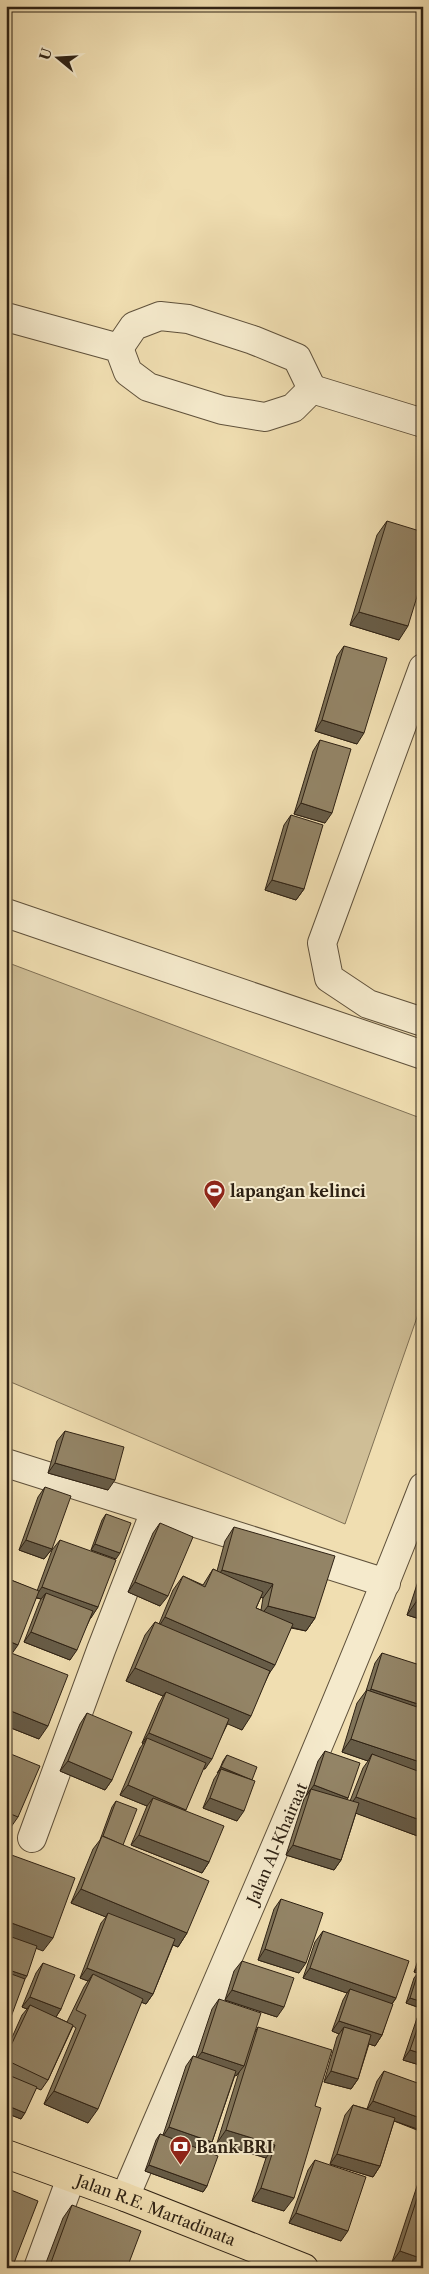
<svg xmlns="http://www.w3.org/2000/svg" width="429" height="2274" viewBox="0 0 429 2274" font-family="'Libre Caslon Text',serif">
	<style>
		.pitch { fill: #cfbe96; stroke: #7f7055 }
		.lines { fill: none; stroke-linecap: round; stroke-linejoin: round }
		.minor-casing { stroke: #5f513b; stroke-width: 30 }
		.trunk-casing { stroke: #2f2214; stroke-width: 30 }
		.minor { stroke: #f5eacc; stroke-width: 28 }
		.trunk { stroke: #f0deb1; stroke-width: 28 }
		.wall { fill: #7e7258; stroke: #2f2214; fill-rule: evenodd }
		.shaded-wall { fill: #675c47; stroke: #2f2214 }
		.building { fill: #938466; stroke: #2f2214 }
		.labels { text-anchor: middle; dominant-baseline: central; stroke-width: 4; stroke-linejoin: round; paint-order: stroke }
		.poi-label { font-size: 16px; font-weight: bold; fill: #2f2214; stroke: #f5eacc; text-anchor: start }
		.street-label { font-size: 16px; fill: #2f2214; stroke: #f5eacc }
	</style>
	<rect width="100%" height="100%" fill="#f0deb1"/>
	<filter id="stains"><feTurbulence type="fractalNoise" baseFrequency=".004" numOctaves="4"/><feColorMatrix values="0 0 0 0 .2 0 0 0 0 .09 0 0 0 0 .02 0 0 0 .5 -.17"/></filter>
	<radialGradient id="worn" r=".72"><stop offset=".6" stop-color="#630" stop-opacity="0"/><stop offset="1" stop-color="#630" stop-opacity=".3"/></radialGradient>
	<path class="pitch" d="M6 962 423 1119V1300L345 1524 6 1380Z"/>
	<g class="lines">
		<defs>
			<g id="minor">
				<path d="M6 317 119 348 128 372 148 387 222 410 265 417 293 408 312 389 423 423"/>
				<path d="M119 348 134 326 160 316 188 319 253 340 297 358 312 389"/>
				<path d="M423 668 322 943 329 978 368 1004 423 1022"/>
				<path d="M6 913 423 1055"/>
				<path d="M6 1463 386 1583"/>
				<path d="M32 1838 101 1650 155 1511"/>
				<path id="s1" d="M125 2197C226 1961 330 1726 423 1487"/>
				<path d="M38 2268 71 2178"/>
			</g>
			<g id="trunk">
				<path id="s2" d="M6 2154 125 2197 304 2268"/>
			</g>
		</defs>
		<use href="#minor" class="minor-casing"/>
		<use href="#trunk" class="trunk-casing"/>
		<use href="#minor" class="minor"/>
		<use href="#trunk" class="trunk"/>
	</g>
	<g class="wall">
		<path d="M387 521 399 640 350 625 377 535Z"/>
		<path d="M344 646 357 744 315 731 337 656Z"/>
		<path d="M320 740 325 823 294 814 313 751Z"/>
		<path d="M291 815 304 889 296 900 265 890 284 825Z"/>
		<path d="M65 1431 108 1490 48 1473 57 1441Z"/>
		<path d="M45 1487 52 1549 44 1559 19 1550 38 1497Z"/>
		<path d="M106 1514 116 1559 91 1550 102 1520Z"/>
		<path d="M160 1523V1606L128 1592 153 1533Z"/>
		<path d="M234 1527 315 1618 306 1631 291 1628 242 1730 228 1723 205 1769H203L185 1811 209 1862 202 1873 131 1845 147 1806 120 1795 140 1748 143 1744 142 1743 159 1703 163 1696 126 1681 145 1635 155 1622 159 1624 173 1590 183 1576 203 1585 213 1569 217 1571 225 1541ZM261 1597 263 1598 261 1610 256 1608Z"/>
		<path d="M60 1540 98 1607 91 1617 70 1660 24 1642 39 1603 41 1599 36 1598 12 1653 39 1739 6 1726V1578L37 1591 52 1550Z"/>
		<path d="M423 1566V1620L407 1615Z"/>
		<path d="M382 1653 418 1704 416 1707 423 1838 356 1813 341 1860 334 1870 286 1855 304 1799 306 1796 318 1761 325 1751 348 1798 346 1800 350 1801 363 1768 368 1761 342 1752 357 1703 366 1691 375 1663Z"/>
		<path d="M87 1713 112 1780 105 1790 60 1771 80 1724Z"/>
		<path d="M6 1752 18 1817 11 1827 6 1825Z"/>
		<path d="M227 1755 251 1780 237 1821 203 1808 214 1779 218 1773 223 1761Z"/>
		<path d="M116 1801 123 1845 187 1933 178 1947 173 1945 153 1994 146 2004 141 2002 88 2123 44 2104 76 2028 73 2026 48 2080 41 2090 36 2088 21 2119 6 2113V2051L22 2015 27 2009 22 2007 36 1973 43 1963 61 2009 56 2017 67 2022 84 1987 88 1981 80 1978 101 1923 106 1917 71 1903 93 1849 100 1840 112 1807Z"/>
		<path d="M281 1899 299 1973 258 1960 274 1909Z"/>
		<path d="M323 1931 396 1998 392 2004 382 2035 375 2046 369 2044 358 2079 351 2089 324 2082 337 2037 339 2034 332 2031 343 2000 347 1993 303 1978 315 1942Z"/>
		<path d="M423 1946V2009L406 2003 414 1978 418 1973 414 1972Z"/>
		<path d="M242 1961 277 2017 225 2000 234 1971Z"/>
		<path d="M219 1999 255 2032 258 2027 315 2106 284 2211 252 2201 266 2158 217 2143 239 2072 236 2076 235 2075 212 2142 206 2151 207 2186 203 2192 145 2171 156 2140 160 2134 163 2135 186 2066 193 2056 196 2057 212 2009Z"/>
		<path d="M423 2010V2066L403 2060 417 2018Z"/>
		<path d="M384 2071 422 2132 394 2121 380 2166 373 2177 330 2164 345 2115 353 2105 367 2109 377 2081Z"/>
		<path d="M315 2160 341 2241 289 2223 308 2170Z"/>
		<path d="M423 2168V2268H412L392 2262Z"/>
		<path d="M72 2205 127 2268H44L63 2218Z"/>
	</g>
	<g class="shaded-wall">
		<path d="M359 612 408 626 399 640 350 625Z"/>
		<path d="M322 720 364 733 357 744 315 731Z"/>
		<path d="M301 803 332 813 325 823 294 814Z"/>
		<path d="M272 880 304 889 296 900 265 890Z"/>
		<path d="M55 1463 115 1480 108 1490 48 1473Z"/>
		<path d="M26 1540 52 1549 44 1559 19 1550Z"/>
		<path d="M95 1544 120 1553 116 1559 91 1550Z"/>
		<path d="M222 1570 273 1584 263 1598 213 1584Z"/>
		<path d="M135 1582 168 1596 160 1606 128 1592Z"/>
		<path d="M42 1587 98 1607 91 1618 43 1600 46 1593 41 1599 35 1597Z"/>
		<path d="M416 1602 423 1604V1620L407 1615Z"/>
		<path d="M268 1606 315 1618 306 1631 258 1619Z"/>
		<path d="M165 1617 275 1665 266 1678 156 1631Z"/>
		<path d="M31 1632 77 1650 70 1660 24 1642Z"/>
		<path d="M6 1640 18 1645 11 1655 6 1653Z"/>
		<path d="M135 1668 251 1716 242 1730 164 1697 166 1692 163 1696 126 1681Z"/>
		<path d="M371 1689 418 1704 411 1714 364 1699Z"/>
		<path d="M6 1709 48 1726 39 1739 6 1726Z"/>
		<path d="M149 1733 212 1759 205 1769 145 1744 147 1738 143 1744 142 1743Z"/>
		<path d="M351 1739 423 1763V1779L372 1754 368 1761 342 1752Z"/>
		<path d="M68 1761 112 1780 105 1790 60 1771Z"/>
		<path d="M221 1767 252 1780 221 1769 217 1773Z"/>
		<path d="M128 1785 186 1810 179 1820 153 1798 147 1806 120 1795Z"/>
		<path d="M314 1785 348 1798 341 1808 311 1789 306 1796Z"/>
		<path d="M356 1797 423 1821V1838L347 1810Z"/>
		<path d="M210 1798 244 1811 237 1821 203 1808Z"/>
		<path d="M139 1835 209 1862 202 1873 131 1845Z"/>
		<path d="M293 1845 341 1860 334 1870 286 1855Z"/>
		<path d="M81 1889 187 1933 178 1947 107 1917 108 1913 106 1917 71 1903Z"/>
		<path d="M6 1921 53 1938 43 1951 6 1937Z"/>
		<path d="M265 1949 306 1963 299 1973 258 1960Z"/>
		<path d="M423 1960V1975L414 1972Z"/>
		<path d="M87 1968 153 1994 146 2004 89 1982 93 1974 88 1981 80 1978Z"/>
		<path d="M310 1968 396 1998 389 2008 350 1989 347 1993 303 1978Z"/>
		<path d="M6 1969 27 1976 20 1986 6 1982Z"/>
		<path d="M232 1990 284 2007 277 2017 225 2000Z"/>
		<path d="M30 1997 61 2009 54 2020 30 2005 27 2009 22 2007Z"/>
		<path d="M410 1998 423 2002V2009L406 2003Z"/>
		<path d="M6 2015 11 2017 6 2023Z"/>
		<path d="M339 2021 382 2035 375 2046 342 2035 344 2027 339 2034 332 2031Z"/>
		<path d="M410 2050 423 2054V2066L403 2060Z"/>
		<path d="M202 2052 244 2066 236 2076 194 2062Z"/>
		<path d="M331 2071 358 2079 351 2089 324 2082Z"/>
		<path d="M54 2091 98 2109 88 2123 44 2104Z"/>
		<path d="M373 2101 423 2119V2131L366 2111Z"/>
		<path d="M6 2105 25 2113 21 2119 6 2113Z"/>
		<path d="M169 2127 212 2142 205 2152 162 2138Z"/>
		<path d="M226 2130 275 2145 266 2158 217 2143Z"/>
		<path d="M337 2154 380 2166 373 2177 330 2164Z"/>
		<path d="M149 2165 207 2186 203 2192 145 2171Z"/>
		<path d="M261 2188 294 2198 284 2211 252 2201Z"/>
		<path d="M296 2213 348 2231 341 2241 289 2223Z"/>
		<path d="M400 2251 423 2259V2268H412L392 2262Z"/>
	</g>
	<g class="building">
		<path d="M387 521 423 532V577L408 626 359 612Z"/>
		<path d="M344 646 387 658 364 733 322 720Z"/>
		<path d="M320 740 351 749 332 813 301 803Z"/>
		<path d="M291 815 323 825 304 889 272 880Z"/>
		<path d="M65 1431 124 1447 115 1480 55 1463Z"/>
		<path d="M45 1487 71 1496 52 1549 26 1540Z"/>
		<path d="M106 1514 131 1523 120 1553 95 1544Z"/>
		<path d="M160 1523 193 1537 168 1596 135 1582Z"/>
		<path d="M234 1527 335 1556 315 1618 268 1606 273 1584 222 1570Z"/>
		<path d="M60 1540 116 1560 98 1607 42 1587Z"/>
		<path d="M213 1569 263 1592 256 1608 293 1624 275 1665 165 1617 183 1576 205 1587Z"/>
		<path d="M6 1578 39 1591 18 1645 6 1640Z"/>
		<path d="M423 1582V1604L416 1602Z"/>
		<path d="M46 1593 93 1611 77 1650 31 1632Z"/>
		<path d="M155 1622 270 1671 251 1716 135 1668Z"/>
		<path d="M6 1651 68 1675 48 1726 6 1709Z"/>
		<path d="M382 1653 423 1666V1689L418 1704 371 1689Z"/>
		<path d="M367 1690 423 1709V1763L351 1739Z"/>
		<path d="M166 1692 229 1719 212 1759 149 1733Z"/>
		<path d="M87 1713 132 1732 112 1780 68 1761Z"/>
		<path d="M147 1738 206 1763 186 1810 128 1785Z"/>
		<path d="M325 1751 360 1763 348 1798 314 1785Z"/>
		<path d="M6 1752 40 1766 18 1817 6 1812Z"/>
		<path d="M372 1754 423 1773V1821L356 1797Z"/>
		<path d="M227 1755 257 1767 252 1780 221 1767Z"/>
		<path d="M221 1769 255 1781 244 1811 210 1798Z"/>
		<path d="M311 1789 359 1803 341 1860 293 1845Z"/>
		<path d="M153 1798 224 1826 209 1862 139 1835Z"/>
		<path d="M116 1801 137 1809 123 1845 103 1836Z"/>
		<path d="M102 1836 209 1881 187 1933 81 1889Z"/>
		<path d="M6 1853 75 1878 53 1938 6 1921Z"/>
		<path d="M281 1899 323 1913 306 1963 265 1949Z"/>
		<path d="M108 1913 175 1939 153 1994 87 1968Z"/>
		<path d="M323 1931 409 1961 396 1998 310 1968Z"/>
		<path d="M6 1935 37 1946 27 1976 6 1969Z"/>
		<path d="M242 1961 294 1978 284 2007 232 1990Z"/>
		<path d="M43 1963 75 1975 61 2009 30 1997Z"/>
		<path d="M6 1972 25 1979 11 2017 6 2015Z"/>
		<path d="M418 1973 423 1974V2002L410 1998Z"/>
		<path d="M93 1974 143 1999 98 2109 54 2091 86 2015 76 2010Z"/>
		<path d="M350 1989 393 2004 382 2035 339 2021Z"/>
		<path d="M219 1999 261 2013 244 2066 202 2052Z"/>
		<path d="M30 2005 73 2025 48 2080 6 2060V2056Z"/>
		<path d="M423 2012V2054L410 2050Z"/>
		<path d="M258 2027 332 2050 315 2106 321 2108 294 2198 261 2188 275 2145 226 2130Z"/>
		<path d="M344 2027 371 2035 358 2079 331 2071Z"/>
		<path d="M193 2056 236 2071 212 2142 169 2127Z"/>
		<path d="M384 2071 423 2085V2119L373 2101Z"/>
		<path d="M6 2074 37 2087 25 2113 6 2105Z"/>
		<path d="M353 2105 395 2118 380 2166 337 2154Z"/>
		<path d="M160 2134 218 2156 207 2186 149 2165Z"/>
		<path d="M315 2160 366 2177 348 2231 296 2213Z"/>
		<path d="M423 2180V2259L400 2251Z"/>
		<path d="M6 2188 38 2201 12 2268H6Z"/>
		<path d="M72 2205 141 2231 127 2268H49Z"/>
	</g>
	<defs>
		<symbol id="stadium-pin" viewBox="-11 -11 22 30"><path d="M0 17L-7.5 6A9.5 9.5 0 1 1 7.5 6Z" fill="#8f2418" stroke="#f5eacc"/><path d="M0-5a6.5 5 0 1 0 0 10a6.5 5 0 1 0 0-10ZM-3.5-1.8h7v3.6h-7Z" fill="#fff"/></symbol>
		<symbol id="bank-pin" viewBox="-11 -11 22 30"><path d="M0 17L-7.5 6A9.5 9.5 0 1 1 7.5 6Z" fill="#8f2418" stroke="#f5eacc"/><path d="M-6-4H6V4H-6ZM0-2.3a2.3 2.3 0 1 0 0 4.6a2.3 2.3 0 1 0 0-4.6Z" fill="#fff"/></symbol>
	</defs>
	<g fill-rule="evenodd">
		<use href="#stadium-pin" x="202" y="1178" width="25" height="34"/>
		<use href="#bank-pin" x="168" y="2134" width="25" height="34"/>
	</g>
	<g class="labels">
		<g class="poi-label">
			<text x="230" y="1191">lapangan kelinci</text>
			<text x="196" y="2147">Bank BRI</text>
		</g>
		<g class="street-label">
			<text stroke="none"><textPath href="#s1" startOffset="385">Jalan Al-Khairaat</textPath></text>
			<text stroke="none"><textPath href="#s2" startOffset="160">Jalan R.E. Martadinata</textPath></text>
		</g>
	</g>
	<rect width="429" height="2274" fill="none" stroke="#f0deb1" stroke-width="25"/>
	<rect x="8" y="8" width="414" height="2259" fill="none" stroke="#2f2214" stroke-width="2.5"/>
	<rect x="12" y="12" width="404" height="2249" fill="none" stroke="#2f2214"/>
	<g transform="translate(58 58) rotate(288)" stroke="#f5eacc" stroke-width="4" paint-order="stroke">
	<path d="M0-4L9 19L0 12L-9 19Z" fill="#2f2214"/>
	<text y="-8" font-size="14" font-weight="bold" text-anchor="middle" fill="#2f2214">U</text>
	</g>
	<rect width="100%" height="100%" filter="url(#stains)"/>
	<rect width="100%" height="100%" fill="url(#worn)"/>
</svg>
